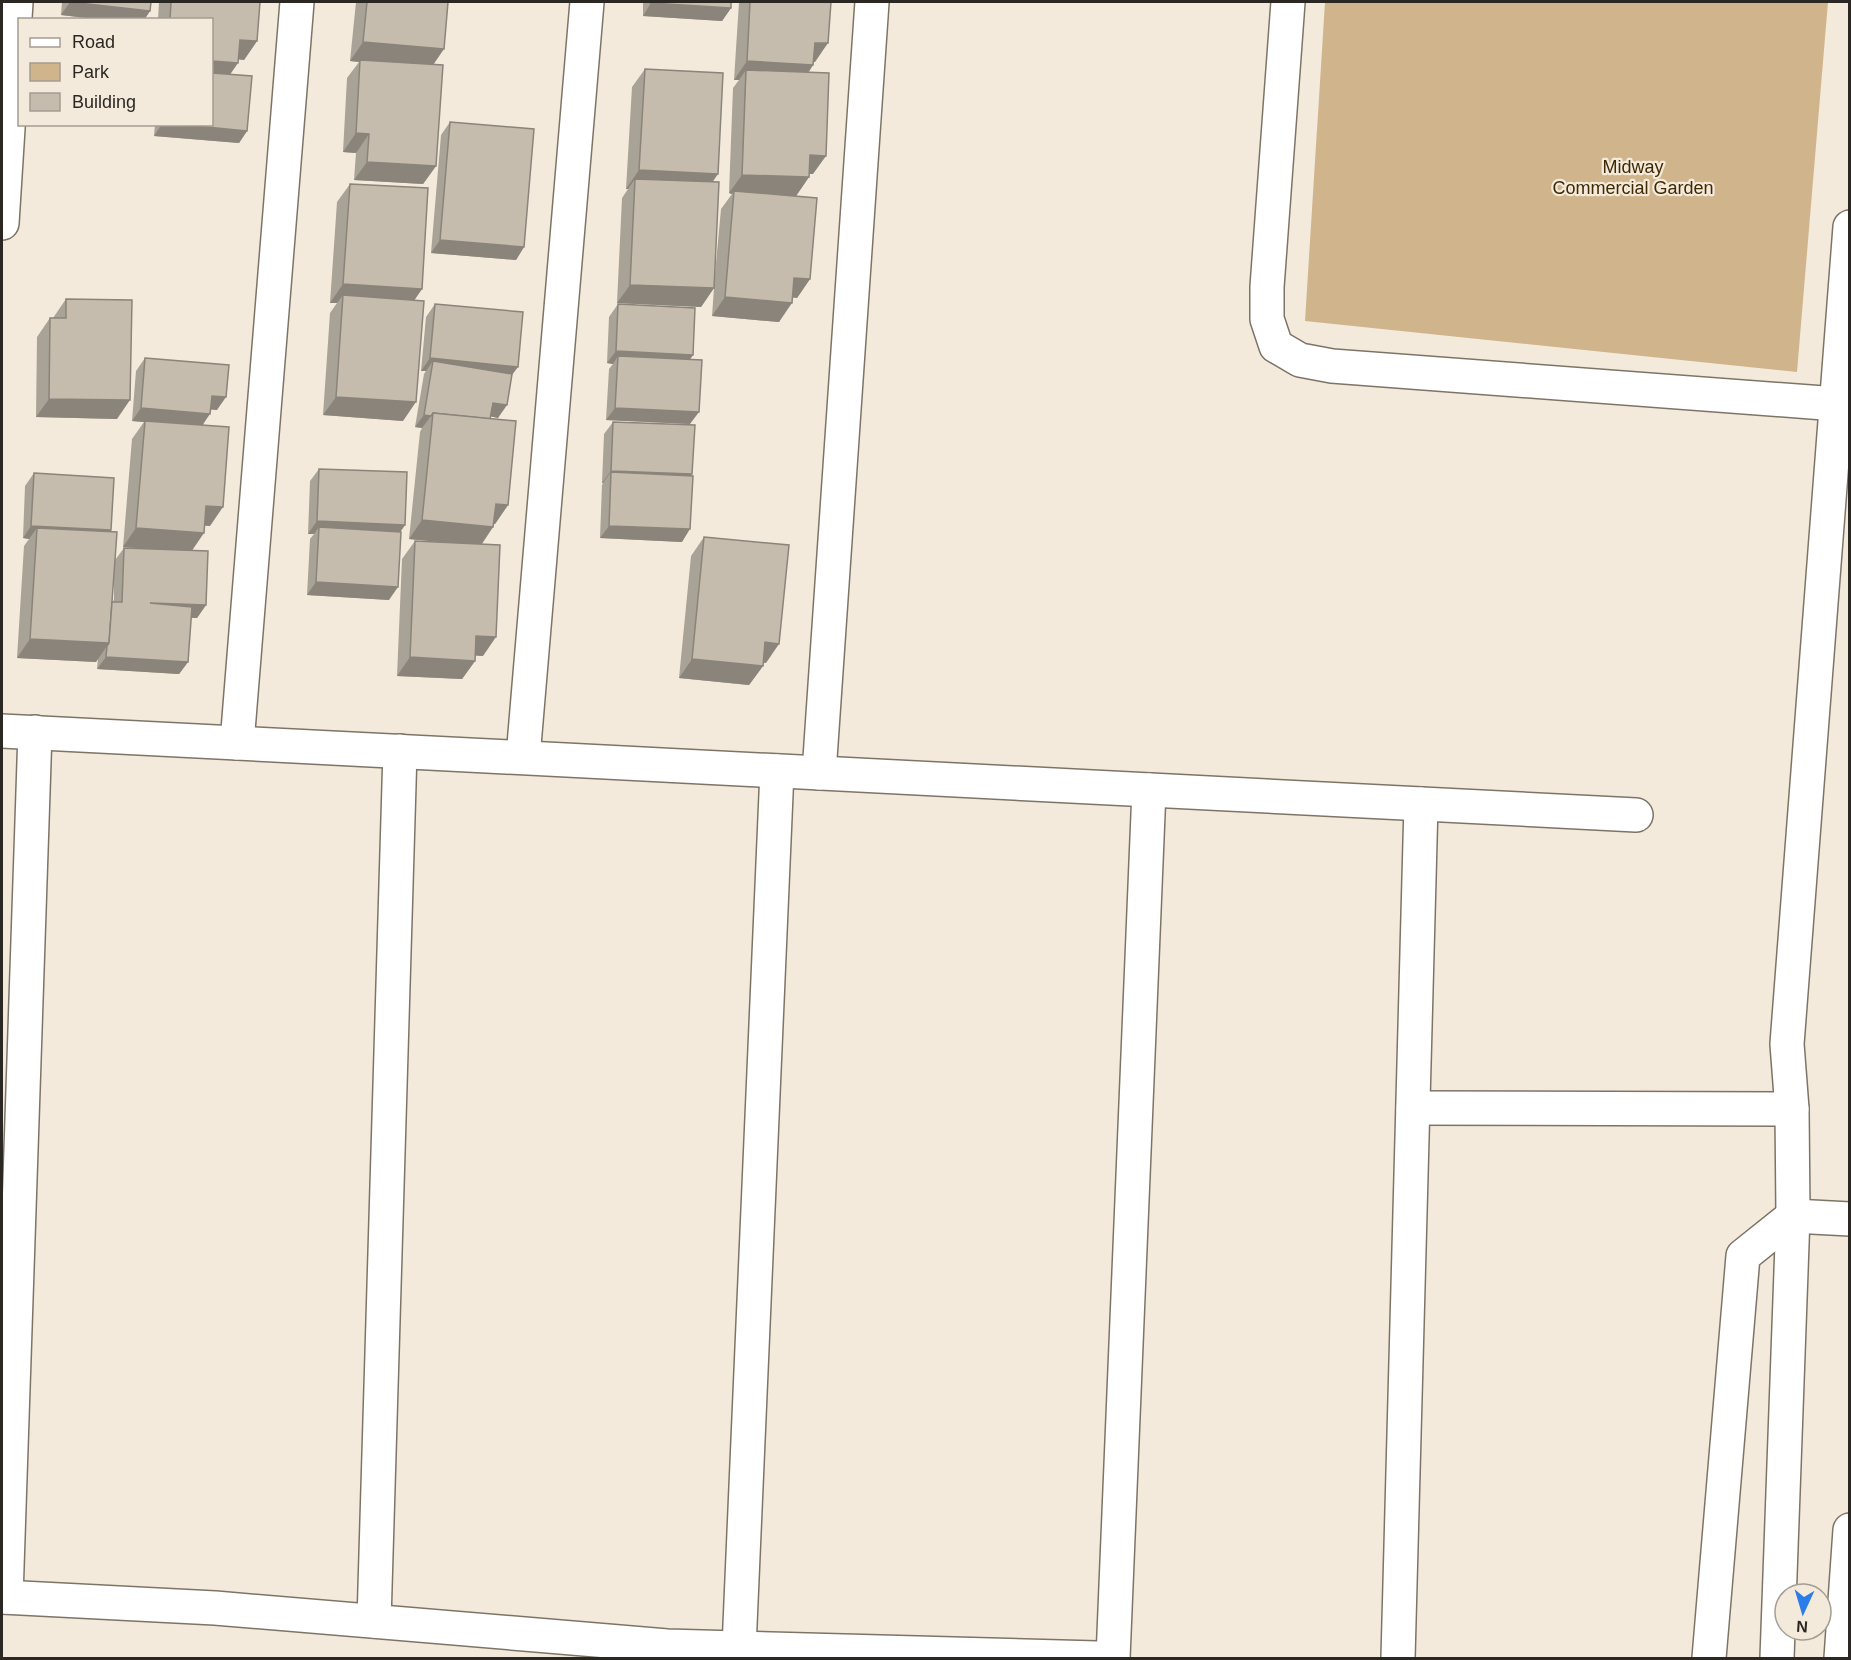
<svg xmlns="http://www.w3.org/2000/svg" width="1851" height="1660" viewBox="0 0 1851 1660" font-family="Arial,sans-serif">
	<style>
		.green { fill: #d0b48b }
		.lines { fill: none; stroke-linecap: round; stroke-linejoin: round }
		.minor-casing { stroke: #7d7468; stroke-width: 36 }
		.minor { stroke: #fff; stroke-width: 33 }
		.wall { fill: #a9a296; fill-rule: evenodd }
		.shaded-wall { fill: #8a847a }
		.building { fill: #c5bcae; stroke: #8a847a; stroke-width: 1.5 }
		.labels { text-anchor: middle; dominant-baseline: central; stroke-width: 4.5; stroke-linejoin: round; paint-order: stroke }
		.park-label { font-size: 18px; fill: #3f2900; stroke: #f4eadc }
	</style>
	<rect width="100%" height="100%" fill="#f4eadc"/>
	<path class="green" d="M1325 2H1828L1797 372 1305 321Z"/>
	<g class="lines">
		<defs>
			<g id="minor">
				<path d="M1288 2 1267 287V319L1276 346 1300 360 1332 366 1837 404"/>
				<path d="M2 223 16 2"/>
				<path d="M2 731 1636 815"/>
				<path d="M237 743 297 2"/>
				<path d="M523 757 587 2"/>
				<path d="M819 773 872 2"/>
				<path d="M1413 1108 1792 1109"/>
				<path d="M2 1597 215 1608 667 1646 1097 1658"/>
				<path d="M6 1597 35 732"/>
				<path d="M374 1621 400 751"/>
				<path d="M739 1648 777 771"/>
				<path d="M1113 1658 1149 790"/>
				<path d="M1398 1658 1421 804"/>
				<path d="M1709 1658 1743 1256 1793 1216 1850 1219"/>
				<path d="M1777 1658 1793 1216 1792 1109 1787 1044 1850 227"/>
				<path d="M1841 1658 1850 1530"/>
			</g>
		</defs>
		<use href="#minor" class="minor-casing"/>
		<use href="#minor" class="minor"/>
	</g>
	<g class="wall">
		<path d="M62 2H151L150 11 144 20H104L61 15Z"/>
		<path d="M159 2H260L257 41 244 60 238 59 230 74 247 131 239 143 154 136 155 124H212V20H158Z"/>
		<path d="M356 2H448L433 64 436 166 423 184 354 180 356 153 343 152 347 78 359 62 350 61Z"/>
		<path d="M643 2H731V8L722 21 643 16Z"/>
		<path d="M739 2H831L815 62H814L813 65 809 72 813 174H809V177L796 196 810 279 797 298 792 297 779 322 712 316 714 288 701 307 617 303 622 198 628 189H626L632 87 645 69 713 182 714 285 721 209 732 194 729 193 733 88 739 80H734Z"/>
		<path d="M450 122 524 247 516 260 431 253 441 135Z"/>
		<path d="M350 184 422 289 414 300 403 421 323 415 330 313 337 303H330L337 202Z"/>
		<path d="M66 299 117 419 36 417 37 337 50 318H53Z"/>
		<path d="M435 304 512 375 498 418 490 416V419L508 505 495 524 494 523 493 527 482 544 483 656 475 655V661L462 679 397 676 402 559 415 541 440 542 409 539 420 432 422 428 415 427 424 374 426 371H421L426 317Z"/>
		<path d="M618 304 693 355 690 359V424L606 420 609 369 613 364 607 363 609 317Z"/>
		<path d="M145 358 217 410 211 409 203 425 210 526 204 525 192 550 206 605 197 618H191L188 662 179 674 97 669 98 658 96 662 17 658 24 546 29 539 23 538 25 486 34 473 111 530 110 532 115 560 124 548 155 549 123 547 132 439 144 422 132 421 136 371ZM114 569V599L113 602H112Z"/>
		<path d="M613 422 691 476 682 542 600 538 602 485 603 483H602L604 434Z"/>
		<path d="M319 469 405 525 400 532 389 600 307 595 310 539 314 534H308L310 481Z"/>
		<path d="M704 537 766 663 763 662V666L749 685 679 678 691 556Z"/>
	</g>
	<g class="shaded-wall">
		<path d="M70 2 150 11 144 20H104L61 15Z"/>
		<path d="M651 3 731 8 722 21 643 16Z"/>
		<path d="M240 40 257 41 244 60 227 58Z"/>
		<path d="M363 42 444 49 431 68 360 60 359 62 350 61Z"/>
		<path d="M815 43H828L815 62H802Z"/>
		<path d="M212 61 238 63 225 82 212 81Z"/>
		<path d="M747 61 813 65 800 84 746 70 739 80H734Z"/>
		<path d="M162 124H176L247 131 239 143 154 136Z"/>
		<path d="M356 133 369 134 356 153 343 152Z"/>
		<path d="M810 155 826 156 813 174H797Z"/>
		<path d="M367 162 436 166 423 184 354 180Z"/>
		<path d="M639 170 718 174 705 193 635 179 628 189H626Z"/>
		<path d="M742 175 809 177 796 196 734 191 732 194 729 193Z"/>
		<path d="M440 240 524 247 516 260 431 253Z"/>
		<path d="M794 278 810 279 797 298 781 296Z"/>
		<path d="M343 284 422 289 409 308 343 295 337 303H330Z"/>
		<path d="M630 285 714 288 701 307 617 303Z"/>
		<path d="M725 297 792 303 779 322 712 316Z"/>
		<path d="M616 351 693 355 684 368 618 356 613 364 607 363Z"/>
		<path d="M430 358 518 367 509 379 433 361 426 371H421Z"/>
		<path d="M212 396 226 397 217 410 203 409Z"/>
		<path d="M336 397 416 402 403 421 323 415Z"/>
		<path d="M49 399 130 400 117 419 36 417Z"/>
		<path d="M493 403 507 405 498 418 484 415Z"/>
		<path d="M141 408 210 414 201 427 132 421Z"/>
		<path d="M615 408 699 412 690 424 606 420Z"/>
		<path d="M424 415 431 416 422 428 415 427Z"/>
		<path d="M611 471 692 474 683 486 611 472 603 483H602Z"/>
		<path d="M496 504 508 505 495 524 482 523Z"/>
		<path d="M206 506 223 507 210 526 193 525Z"/>
		<path d="M422 520 493 527 480 546 409 539Z"/>
		<path d="M317 521 405 525 396 538 319 527 314 534H308Z"/>
		<path d="M31 526 111 530 102 543 37 528 29 539 23 538Z"/>
		<path d="M609 526 690 529 682 542 600 538Z"/>
		<path d="M136 528 204 533 191 552 123 547Z"/>
		<path d="M316 582 398 587 389 600 307 595Z"/>
		<path d="M150 603 206 605 197 618 141 616Z"/>
		<path d="M476 636 496 637 483 656 463 655Z"/>
		<path d="M30 639 109 643 96 662 17 658Z"/>
		<path d="M765 642 779 644 766 663 752 661Z"/>
		<path d="M106 657 188 662 179 674 97 669Z"/>
		<path d="M410 657 475 661 462 679 397 676Z"/>
		<path d="M692 659 763 666 749 685 679 678Z"/>
	</g>
	<g class="building">
		<path d="M70 2H151L150 11Z"/>
		<path d="M171 2H260L257 41 240 40 238 63 212 61V20H170Z"/>
		<path d="M367 2H448L444 49 363 42Z"/>
		<path d="M652 2H731V8L651 3Z"/>
		<path d="M750 2H831L828 43H815L813 65 747 61Z"/>
		<path d="M360 60 443 65 436 166 367 162 369 134 356 133Z"/>
		<path d="M645 69 723 73 718 174 639 170Z"/>
		<path d="M746 70 829 73 826 156 810 155 809 177 742 175Z"/>
		<path d="M212 73 252 76 247 131 176 124H212Z"/>
		<path d="M450 122 534 129 524 247 440 240Z"/>
		<path d="M635 179 719 182 714 288 630 285Z"/>
		<path d="M350 184 428 188 422 289 343 284Z"/>
		<path d="M734 191 817 198 810 279 794 278 792 303 725 297Z"/>
		<path d="M343 295 424 301 416 402 336 397Z"/>
		<path d="M66 299 132 300 130 400 49 399 50 318H66Z"/>
		<path d="M435 304 523 312 518 367 430 358Z"/>
		<path d="M618 304 695 308 693 355 616 351Z"/>
		<path d="M618 356 702 360 699 412 615 408Z"/>
		<path d="M145 358 229 365 226 397 212 396 210 414 141 408Z"/>
		<path d="M433 361 512 374 507 405 493 403 490 419 433 413 431 416 424 415Z"/>
		<path d="M433 413 516 421 508 505 496 504 493 527 422 520Z"/>
		<path d="M145 421 229 427 223 507 206 506 204 533 136 528Z"/>
		<path d="M613 422 695 425 692 474 611 471Z"/>
		<path d="M319 469 407 472 405 525 317 521Z"/>
		<path d="M611 472 693 476 690 529 609 526Z"/>
		<path d="M34 473 114 478 111 530 31 526Z"/>
		<path d="M319 527 401 532 398 587 316 582Z"/>
		<path d="M37 528 117 532 109 643 30 639Z"/>
		<path d="M704 537 789 545 779 644 765 642 763 666 692 659Z"/>
		<path d="M415 541 500 545 496 637 476 636 475 661 410 657Z"/>
		<path d="M124 548 208 551 206 605 150 603 192 607 188 662 106 657 107 646 109 643 112 602H122Z"/>
	</g>
	<g class="labels">
		<g class="park-label">
			<text x="1633" y="167">Midway<tspan x="1633" dy="21">Commercial Garden</tspan></text>
		</g>
	</g>
	<rect width="1851" height="1660" fill="none" stroke="#2b2722" stroke-width="6"/>
	<rect x="18" y="18" width="195" height="108" fill="#f4eadc" stroke="#a49c92" stroke-width="1.5"/>
	<rect x="30" y="38" width="30" height="9" fill="#ffffff" stroke="#a49c92" stroke-width="1.5"/>
	<text x="72" y="48" font-size="18" fill="#2b2722">Road</text>
	<rect x="30" y="63" width="30" height="18" fill="#d0b48b" stroke="#a49c92" stroke-width="1.5"/>
	<text x="72" y="78" font-size="18" fill="#2b2722">Park</text>
	<rect x="30" y="93" width="30" height="18" fill="#c5bcae" stroke="#a49c92" stroke-width="1.5"/>
	<text x="72" y="108" font-size="18" fill="#2b2722">Building</text>
	<g transform="translate(1803 1612) rotate(184)"><circle r="28" fill="#f4eadc" stroke="#a49c92" stroke-width="1.5"/>
	<path d="M0-4.5L10 22L0 15L-10 22Z" fill="#2b7de8"/>
	<text y="-9" font-size="16" font-weight="bold" text-anchor="middle" fill="#2b2722">N</text>
	</g>
</svg>
